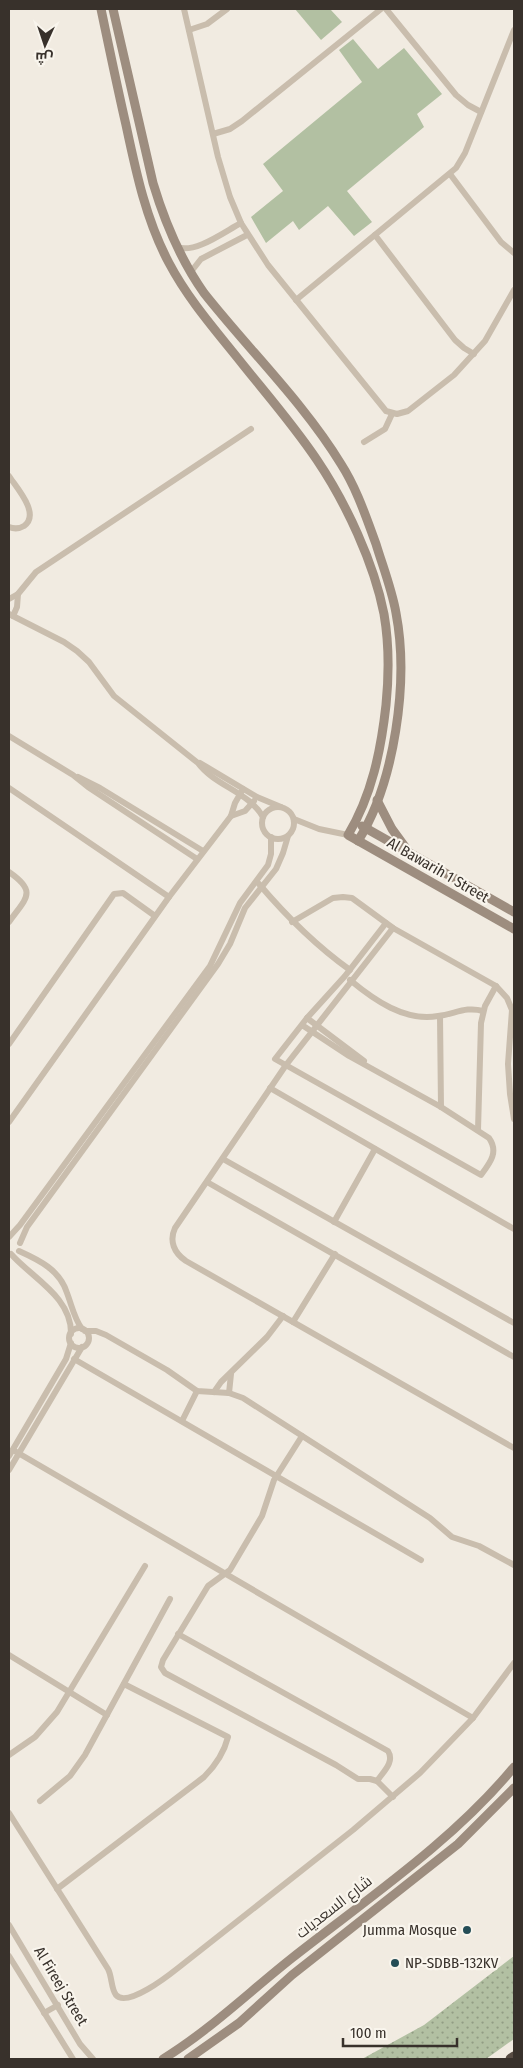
<svg xmlns="http://www.w3.org/2000/svg" width="523" height="2068" viewBox="0 0 523 2068" font-family="'Fira Sans Condensed',Cairo,sans-serif">
	<style>
		.grass { fill: url(#grass-dots) }
		.park { fill: #b2c0a2 }
		.lines { fill: none; stroke-linecap: round; stroke-linejoin: round }
		.street { stroke: #c9bdad; stroke-width: 6 }
		.secondary { stroke: #9d8d7f; stroke-width: 9 }
		.highway { stroke: #584c43; stroke-width: 11 }
		.poi-dot { fill: #244d56; stroke: #f9f5ed; stroke-width: 2 }
		.labels { text-anchor: middle; dominant-baseline: central; stroke-width: 4.5; stroke-linejoin: round; paint-order: stroke }
		.street-label { font-size: 15px; fill: #38312b; stroke: #f9f5ed }
		.poi-label { font-size: 15px; fill: #38312b; stroke: #f9f5ed; text-anchor: end }
	</style>
	<defs>
		<pattern id="grass-dots" width="8" height="8" patternUnits="userSpaceOnUse" patternTransform="scale(1.25)"><rect width="8" height="8" fill="#b2c0a2"/><path d="M2 2h.1M6 6h.1" fill="none" stroke="#929d84" stroke-width="1.8" stroke-linecap="round"/></pattern>
	</defs>
	<rect width="100%" height="100%" fill="#f1ebe1"/>
	<path class="grass" d="M514 1956V2039L486 2059H362L424 2025Z"/>
	<g class="park">
		<path d="M295 9H330L342 22 321 40Z"/>
		<path d="M353 39 378 69 404 48 442 94 417 114 424 127 347 191 372 222 354 236 328 206 299 230 293 221 266 243 251 217 283 191 263 164 362 82 339 50Z"/>
	</g>
	<g class="lines">
		<g class="street">
			<path d="M184 9 218 157 230 197 241 223 268 265 386 411 397 414 408 411 454 375 485 341 514 290"/>
			<path d="M386 9 456 95 468 105 481 112"/>
			<path d="M189 30 207 24 227 9"/>
			<path d="M213 134 230 129 242 121 381 9"/>
			<path d="M450 174 501 242 514 253"/>
			<path d="M375 235 455 340 464 348 474 354"/>
			<path d="M177 247C195 254 224 232 241 223"/>
			<path d="M190 273 201 259 247 235"/>
			<path d="M296 300 456 168 465 153 514 30"/>
			<path d="M364 442 385 429 392 414"/>
			<path d="M9 476C16 487 41 514 24 526 19 529 14 529 9 527"/>
			<path d="M9 599 18 594"/>
			<path d="M9 614 64 642 77 651 89 662 114 696 198 763C215 786 249 792 263 817"/>
			<path d="M13 616 17 607 18 594 36 572 251 429"/>
			<path d="M9 736 73 775 88 787 197 859"/>
			<path d="M200 763 257 797 281 807"/>
			<path d="M78 777 100 788 203 851"/>
			<path d="M9 788 169 897"/>
			<circle cx="278" cy="823" r="16"/>
			<path d="M231 816 245 811 254 801"/>
			<path d="M294 819 319 829 348 835"/>
			<path d="M9 872C38 892 26 898 9 922"/>
			<path d="M259 884C287 917 315 945 350 970"/>
			<path d="M292 922 333 898 343 897 352 898 393 928 496 986 507 998 512 1010 508 1064 510 1094 514 1119"/>
			<path d="M393 928 286 1065 175 1228C169 1241 174 1253 186 1261L514 1448"/>
			<path d="M350 980C374 1000 405 1022 438 1016 455 1014 466 1006 483 1011"/>
			<path d="M440 1016 441 1107"/>
			<path d="M307 1018 364 1061"/>
			<path d="M302 1025 349 1056 441 1107 489 1138C499 1152 490 1163 481 1175L275 1059 307 1018 345 976 386 923"/>
			<path d="M9 1044 114 894 123 893 155 916"/>
			<path d="M270 1088 514 1229"/>
			<path d="M9 1122 169 897 231 816 235 803 243 789"/>
			<path d="M478 1130 481 1023 485 1006 496 986"/>
			<path d="M223 1159 514 1323"/>
			<path d="M207 1182 514 1357"/>
			<path d="M334 1222 375 1149"/>
			<path d="M9 1237 20 1225 210 966 240 903 268 865 271 854V837"/>
			<path d="M20 1243 27 1227 218 964 230 944 245 908 276 869 283 853 288 836"/>
			<path d="M19 1251C39 1260 60 1270 67 1293 72 1306 74 1318 82 1329"/>
			<path d="M11 1254C32 1278 72 1297 71 1334"/>
			<path d="M293 1322 335 1254"/>
			<circle cx="79" cy="1338" r="10"/>
			<path d="M85 1331H96L106 1335 167 1370 197 1391 229 1393 243 1398 430 1518 452 1537 479 1546 514 1565"/>
			<path d="M74 1359 421 1560"/>
			<path d="M214 1392 221 1382 267 1337 283 1316"/>
			<path d="M229 1393 231 1374"/>
			<path d="M182 1421 197 1391"/>
			<path d="M302 1436 274 1480 262 1516 230 1570 208 1586 163 1660 161 1667 165 1673 336 1765 358 1779H370L377 1781 393 1797"/>
			<path d="M13 1450 473 1718"/>
			<path d="M9 1456 66 1359 71 1343"/>
			<path d="M9 1470 82 1347"/>
			<path d="M178 1634 388 1751C395 1762 383 1772 377 1781"/>
			<path d="M9 1655 107 1715"/>
			<path d="M9 1755 35 1737 57 1712 145 1566"/>
			<path d="M40 1801 70 1776 85 1755 170 1599"/>
			<path d="M9 1813 108 1969C112 1976 111 1989 116 1995 127 2008 168 1976 178 1968L353 1830 420 1773 473 1718 514 1663"/>
			<path d="M57 1889 204 1777C216 1765 224 1753 228 1737L124 1684"/>
			<path d="M9 1925 80 2044 93 2059"/>
			<path d="M9 1956 73 2059"/>
			<path d="M44 2013 58 2005"/>
		</g>
		<g class="secondary">
			<path d="M101 9C109 47 117 86 126 125 136 172 146 220 169 263 189 301 218 333 244 366 269 397 295 427 317 460 346 503 374 563 384 614 389 643 389 675 386 705 381 750 372 795 348 835L514 929"/>
			<path d="M113 9 153 183C165 223 180 259 204 293 249 350 303 402 341 464 357 489 366 517 376 544 383 567 392 590 396 613 409 681 395 782 358 841"/>
			<path d="M377 800 392 829 408 851"/>
			<path d="M362 826 514 912"/>
			<path d="M163 2059C210 2030 249 1992 292 1958 367 1899 453 1841 514 1767"/>
			<path d="M188 2059 239 2023 292 1975 458 1844 514 1788"/>
		</g>
		<path class="highway" d="M511 2059 514 2057"/>
	</g>
	<g class="poi-dot">
		<circle cx="467" cy="1930" r="5"/>
		<circle cx="395" cy="1963" r="5"/>
	</g>
	<g class="labels">
		<g class="street-label">
			<text transform="translate(438 870) rotate(30)">Al Bawarih 1 Street</text>
			<text transform="translate(334 1907) rotate(-38)">شارع السعديات</text>
			<text transform="translate(61 1986) rotate(59)">Al Fireej Street</text>
		</g>
		<g class="poi-label">
			<text x="457" y="1930">Jumma Mosque</text>
			<text x="405" y="1963" text-anchor="start">NP-SDBB-132KV</text>
		</g>
	</g>
	<rect width="523" height="2068" fill="none" stroke="#38312b" stroke-width="20"/>
	<g transform="translate(45 45) rotate(183)" stroke="#f9f5ed" stroke-width="4" paint-order="stroke">
	<path d="M0-4L9 19L0 12L-9 19Z" fill="#38312b"/>
	<text y="-8" font-size="14" font-weight="bold" text-anchor="middle" fill="#38312b">ش</text>
	</g>
	<path d="M343 2038v8h114v-8" fill="none" stroke="#38312b" stroke-width="2.5"/>
	<text x="350" y="2038" font-size="15" fill="#38312b" stroke="#f9f5ed" stroke-width="4" paint-order="stroke">100 m</text>
</svg>
